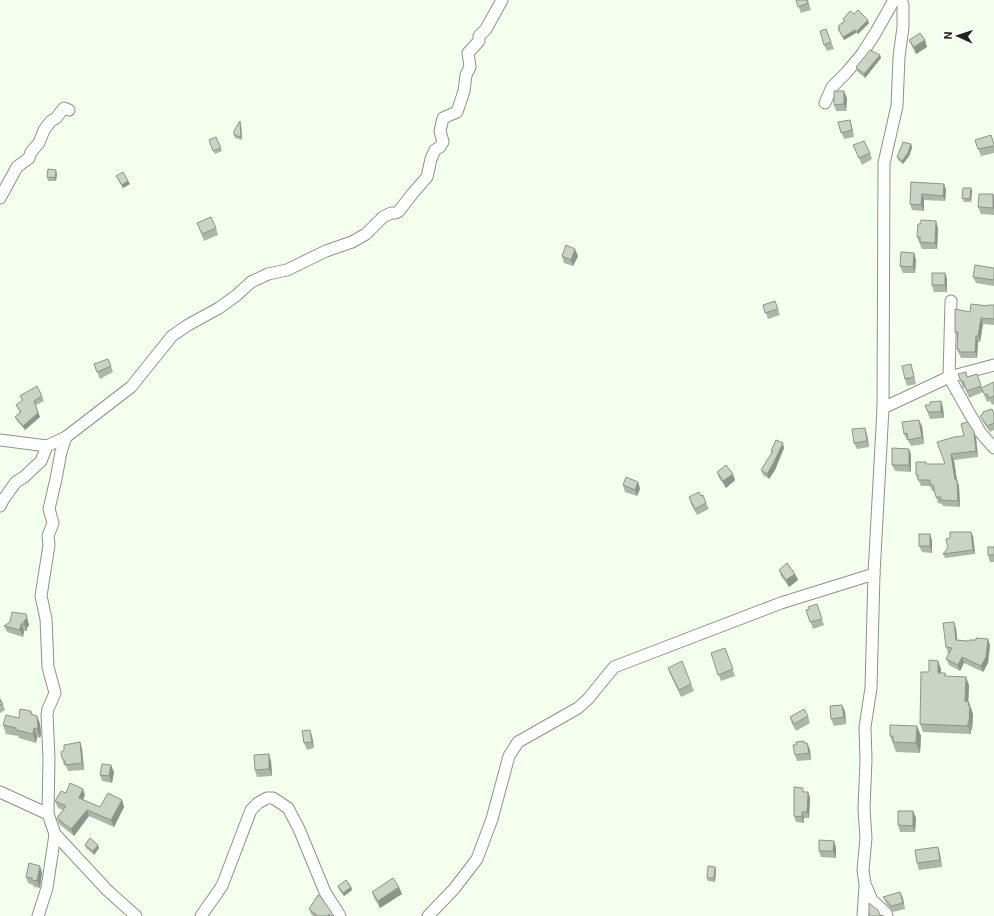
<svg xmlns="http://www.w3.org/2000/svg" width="994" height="916" viewBox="0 0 994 916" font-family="Roboto,sans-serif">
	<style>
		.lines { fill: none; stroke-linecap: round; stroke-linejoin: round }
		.minor-casing { stroke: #8b9586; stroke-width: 13 }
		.minor { stroke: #fff; stroke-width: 11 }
		.wall { fill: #adb6a9 }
		.shaded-wall { fill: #8d9489 }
		.building { fill: #c9d4c4; stroke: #8d9489 }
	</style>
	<rect width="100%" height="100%" fill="#f4ffee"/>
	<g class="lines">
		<defs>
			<g id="minor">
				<path d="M825 103 832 87 846 73 862 54 876 32 894 0"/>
				<path d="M0 198 17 167 29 158 31 152 39 143 44 130 51 121 56 118 64 108 69 110"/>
				<path d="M951 301 949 377 980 432 994 448"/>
				<path d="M883 408 949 377 994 365"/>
				<path d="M0 440 47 446"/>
				<path d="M0 506 3 500 16 482 24 477 41 461 47 446 66 437"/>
				<path d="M0 792 48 814 55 834 107 890 136 916"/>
				<path d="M48 814 49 758 47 715 48 709 55 693 48 667 46 619 41 596 49 545 48 536 53 523 49 509 56 479 61 452 66 437 131 387 172 336 188 325 219 308 237 295 251 282 268 274 287 270 326 251 352 242 366 234 383 217 391 213H396L399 211 413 193 427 177 431 159 435 150 440 147 443 142 440 131 443 118 457 112 464 91 466 75 470 67 468 53 479 41V36L486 29 502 0"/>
				<path d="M38 916 47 888 55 834"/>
				<path d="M201 916 222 886 251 810 258 803 267 798H273L288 808 299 829 325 892 340 916"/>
				<path d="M428 916 454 889 477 859 492 819 509 756 518 742 578 708 588 699 614 667 781 603 874 574"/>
				<path d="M863 916 865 887"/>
				<path d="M887 916 886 913 872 900 865 884 863 870 866 838 864 809 866 760 865 727 871 688 874 574 883 408 884 163 897 106 899 57 903 27V5L901 0"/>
			</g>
		</defs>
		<use href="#minor" class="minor-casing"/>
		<use href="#minor" class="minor"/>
	</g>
	<g class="wall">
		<path d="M796 0H808L811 10 801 13Z"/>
		<path d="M854 14 869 23 858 34 856 33 844 40 840 32 838 29H839L838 26 844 21 843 19Z"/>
		<path d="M826 29 834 49 827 51 824 45Z"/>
		<path d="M909 40H925L927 47 916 54 912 47Z"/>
		<path d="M880 55 881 58 865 78 857 71 856 67Z"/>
		<path d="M847 98 846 111H836L834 105Z"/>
		<path d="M850 120 854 137 844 139 838 122Z"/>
		<path d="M241 124 242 140 235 138 234 135Z"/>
		<path d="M216 137 222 151 215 154 209 140Z"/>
		<path d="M975 140 994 144V153L981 156Z"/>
		<path d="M911 144 912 148 909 156 903 164 898 160 897 157Z"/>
		<path d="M853 145 870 153 872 159 862 165Z"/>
		<path d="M57 174 56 181H48L47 177Z"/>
		<path d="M116 176 128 181 130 184 123 188 118 180Z"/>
		<path d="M911 182 944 184 946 190 945 201 924 200V211L912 210 910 204Z"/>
		<path d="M971 188 972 191 971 202H964L962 198Z"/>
		<path d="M993 194 994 196V215L981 214 978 207Z"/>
		<path d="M197 223 216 228 218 235 204 241Z"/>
		<path d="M938 228 937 249H922L917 237Z"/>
		<path d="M914 253 916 260 915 273H903L900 266Z"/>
		<path d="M562 256H578L573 266 564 263Z"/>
		<path d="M994 268V286L976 283 973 277Z"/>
		<path d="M945 273 947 279V292H934L932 285Z"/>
		<path d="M775 301 780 315 768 319 763 305Z"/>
		<path d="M994 305V325L983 324 980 342H978L977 358H961L957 349 958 338H957L955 332 970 312Z"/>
		<path d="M94 364 111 366 113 372 100 379Z"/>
		<path d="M913 371 916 384 907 386 905 379Z"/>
		<path d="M958 374 967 377 977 374 982 388 994 382V404L992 405 990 401 987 402 983 392 969 398 965 388H963Z"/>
		<path d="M20 396H42L44 401 36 405 40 417 25 430 17 421 15 417 20 413 16 405 22 401Z"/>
		<path d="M941 401 943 408 944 418 930 419 925 405H930Z"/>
		<path d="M983 414H994V430L990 432 983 422 980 416Z"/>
		<path d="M922 426 924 444 911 446 908 440H907L904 434Z"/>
		<path d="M974 432 976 438 978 457 954 460 957 480 959 486 960 507 943 506 942 504 938 503 934 491H932L930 486H921L916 475 927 464H945L964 436Z"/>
		<path d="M867 434 869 447 857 449 854 443Z"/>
		<path d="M784 448 775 470 769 479 763 475 761 470 772 453 771 451Z"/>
		<path d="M909 449 911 455V472L895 471 892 465Z"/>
		<path d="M717 472 735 480 726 488 719 478Z"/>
		<path d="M638 482 640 489 637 496 625 492 623 485Z"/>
		<path d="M701 496 706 503 709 509 697 515 691 504 689 497Z"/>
		<path d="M973 536 975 554 945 558 943 554Z"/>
		<path d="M932 540V553L922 552 919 546Z"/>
		<path d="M994 547V562H990L988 555Z"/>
		<path d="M779 570 795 574 798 580 789 587 781 576Z"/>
		<path d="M817 604 824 625 813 629 806 610Z"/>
		<path d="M26 614 29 625 27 628V631H24L23 637 7 632 4 626Z"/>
		<path d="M956 628 957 640 990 645 988 663 983 672 964 663 960 671 949 665 946 659 949 653H948L946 647Z"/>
		<path d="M725 648 735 676 721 681 711 653Z"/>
		<path d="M938 661 941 669V673H945L946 676 969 685 968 702 973 714 972 730H971V734L923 732 920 724 929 672Z"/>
		<path d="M668 668 691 684 694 691 681 697 670 674Z"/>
		<path d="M0 699 3 704 5 710 0 713Z"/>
		<path d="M31 711 33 715 37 716 40 724 41 734 40 738 37 737 36 743 19 738 18 736 6 734 3 725Z"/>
		<path d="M845 711 846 724 834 726 831 719Z"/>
		<path d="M808 716 810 723 796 731 792 724 790 717Z"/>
		<path d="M917 726 921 736 920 753 896 752 890 736Z"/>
		<path d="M312 736 314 748 307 750 304 743Z"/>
		<path d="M80 742 82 749 84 770 68 771 66 766 64 765 62 758 64 750Z"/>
		<path d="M804 743H807L810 750 811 760 797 761 795 755Z"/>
		<path d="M271 761 272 776 257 777 255 770Z"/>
		<path d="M114 772 112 783 102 781 100 775Z"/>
		<path d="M805 792H808L810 798 809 818H804V823L796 822 794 816Z"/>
		<path d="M66 793 85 795 83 800 100 807 122 800 124 807 114 827 89 816 74 836 59 824 57 818 63 810 58 808 55 801Z"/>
		<path d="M913 811 916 818 915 832H900L898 825Z"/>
		<path d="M834 841 836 848V858L821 857 819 851Z"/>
		<path d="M85 845 99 848 94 855 86 848Z"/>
		<path d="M938 847 940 854 942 867 919 870 917 863Z"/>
		<path d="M716 870 715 882 708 881 707 878Z"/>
		<path d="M42 872 40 888 34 887 33 885 28 883 26 877Z"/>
		<path d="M338 886 351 887 352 890 344 896 339 890Z"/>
		<path d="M372 892 402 894 380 908 374 898Z"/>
		<path d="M900 892 905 909 893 912 886 903 883 897Z"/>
		<path d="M309 909 334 916H313L311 914Z"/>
	</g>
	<g class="shaded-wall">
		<path d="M868 20 869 23 858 34 857 31Z"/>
		<path d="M855 30 856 33 844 40 843 37Z"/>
		<path d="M925 40 927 47 916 54 914 47Z"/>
		<path d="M880 55 881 58 865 78 864 74Z"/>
		<path d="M844 91 847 98 846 111 844 104Z"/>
		<path d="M850 120 852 127 854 137 852 130Z"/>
		<path d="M240 121 241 124 242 140 241 137Z"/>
		<path d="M911 144 912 148 909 156 903 164 902 161Z"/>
		<path d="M56 170 57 174 56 181 55 178Z"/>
		<path d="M128 181 130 184 123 188 122 185Z"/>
		<path d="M944 184 946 190 945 201 943 196Z"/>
		<path d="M971 188 972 191 971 202 970 199Z"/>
		<path d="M922 194 924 200V211L921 205Z"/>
		<path d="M993 194 994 196V210L993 208Z"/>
		<path d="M936 221 938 228 937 249 935 243Z"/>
		<path d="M575 249 578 256 573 266 571 260Z"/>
		<path d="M914 253 916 260 915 273 913 267Z"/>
		<path d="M945 273 947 279V292L945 285Z"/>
		<path d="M981 318 983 324 980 342 978 336Z"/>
		<path d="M976 336 978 342 977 358 975 352Z"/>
		<path d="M941 401 943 408 944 418 941 412Z"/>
		<path d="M38 413 40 417 25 430 23 426Z"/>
		<path d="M919 420 922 426 924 444 922 437Z"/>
		<path d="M865 428 867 434 869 447 867 441Z"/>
		<path d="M974 432 976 438 978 457 976 451Z"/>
		<path d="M783 443 784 448 775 470 769 479 767 474Z"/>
		<path d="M909 449 911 455V472L909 465Z"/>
		<path d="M951 454 954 460 957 481V480L959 486 960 507 958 501 955 480Z"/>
		<path d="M733 474 735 480 726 488 723 481Z"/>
		<path d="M638 482 640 489 637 496 635 490Z"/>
		<path d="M971 532 973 536 975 554 973 550Z"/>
		<path d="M930 534 932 540V553L930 546Z"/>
		<path d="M795 574 798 580 789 587 786 580Z"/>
		<path d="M26 614 29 625 27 628V631L24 624Z"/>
		<path d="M954 622 956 628 958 646 956 640Z"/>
		<path d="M21 624 24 631 23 637 20 630Z"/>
		<path d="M988 639 990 645 988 663 983 672 981 666Z"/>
		<path d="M962 657 964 663 960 671 958 665Z"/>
		<path d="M938 661 941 669V681L938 673Z"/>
		<path d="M966 677 969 685 968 709 965 701Z"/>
		<path d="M969 702 973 714 972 730 969 722Z"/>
		<path d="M842 705 845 711 846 724 844 717Z"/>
		<path d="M37 716 40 724 41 734 40 738 37 729Z"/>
		<path d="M968 722 971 730V734L968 726Z"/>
		<path d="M917 726 921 736 920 753 916 743Z"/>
		<path d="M34 728 37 737 36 743 33 734Z"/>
		<path d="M310 730 312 736 314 748 312 742Z"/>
		<path d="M80 742 82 749 84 770 82 763Z"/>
		<path d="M807 743 810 750 811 760 809 753Z"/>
		<path d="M269 754 271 761 272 776 269 769Z"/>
		<path d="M111 765 114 772 112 783 109 776Z"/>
		<path d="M83 789 85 795 81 804 79 798Z"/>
		<path d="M808 792 810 798 809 818 807 812Z"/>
		<path d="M122 800 124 807 114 827 111 820Z"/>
		<path d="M87 810 89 816 74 836 71 829Z"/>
		<path d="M913 811 916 818 915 832 913 826Z"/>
		<path d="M802 812 804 818V823L802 817Z"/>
		<path d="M834 841 836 848V858L833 851Z"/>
		<path d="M98 845 99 848 94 855 93 851Z"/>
		<path d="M938 847 940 854 942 867 940 860Z"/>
		<path d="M40 866 42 872 40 888 37 881Z"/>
		<path d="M715 867 716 870 715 882 714 878Z"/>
		<path d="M351 887 352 890 344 896 343 893Z"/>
		<path d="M399 887 402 894 380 908 378 901Z"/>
		<path d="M900 892 903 898 905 909 903 903Z"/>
	</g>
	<g class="building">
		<path d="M796 0H807L808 3 798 7Z"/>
		<path d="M858 10 868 20 857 31 855 30 843 37 838 29 840 28 838 26 845 21 843 19 850 11 854 14Z"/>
		<path d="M826 29 831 42 824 45 820 31Z"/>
		<path d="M920 33 925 40 914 47 909 40Z"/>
		<path d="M870 50 880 55 864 74 856 67Z"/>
		<path d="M834 91H844V104L834 105Z"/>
		<path d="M850 120 852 130 841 133 838 122Z"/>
		<path d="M240 121 241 137 234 135V131Z"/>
		<path d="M991 135 994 144V146L978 149 975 140Z"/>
		<path d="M216 137 221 148 213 151 209 140Z"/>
		<path d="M864 141 870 153 859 158 853 145Z"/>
		<path d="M903 142 911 144 908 153 902 161 897 157Z"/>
		<path d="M48 169 56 170 55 178 47 177Z"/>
		<path d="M123 172 128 181 122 185 116 176Z"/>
		<path d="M911 182 944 184 943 196 922 194 921 205 910 204Z"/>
		<path d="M963 188H971L970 199 962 198Z"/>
		<path d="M979 194H993V208L978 207Z"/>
		<path d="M211 217 216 228 202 234 197 223Z"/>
		<path d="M921 220 936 221 935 243 920 242V237H917L918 224H920Z"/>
		<path d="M566 245 575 249 571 260 562 256Z"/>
		<path d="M901 252 914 253 913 267 900 266Z"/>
		<path d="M975 265 994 268V280L973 277Z"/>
		<rect x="932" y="273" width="13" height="12"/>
		<path d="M775 301 778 309 765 313 763 305Z"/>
		<path d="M971 304 988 306V305H994V319L981 318 978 336H976L975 352H959V349H957L958 332H955V309L970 312Z"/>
		<path d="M108 359 111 366 97 372 94 364Z"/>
		<path d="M911 364 914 377 905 379 902 366Z"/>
		<path d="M966 372 967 377 977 374 981 386 967 391 963 381H961L958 374Z"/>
		<path d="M994 382V396L989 398 987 394 985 395 981 388Z"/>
		<path d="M37 386 42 396 34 401 38 413 23 426 15 417 21 412 16 405 23 400 20 396Z"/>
		<path d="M941 401V412H928L925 405H930V402Z"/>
		<path d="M992 409 994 414V423L987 426 980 416 983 414V412Z"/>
		<path d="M919 420 922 437 908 440 907 433 904 434 902 422Z"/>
		<path d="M968 422 974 432 976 451 951 454 955 480H957L958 501 941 500V497H936L933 485H930V480H918V475H916V462H926V464H945L937 442 954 437 964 436 961 424Z"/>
		<path d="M865 428 867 441 854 443 852 429Z"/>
		<path d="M776 440 783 443 773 464 767 474 761 470 773 451H771Z"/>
		<path d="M892 448 909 449V465H892Z"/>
		<path d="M726 465 733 474 723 481 717 472Z"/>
		<path d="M626 477 638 482 635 490 623 485Z"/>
		<path d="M699 492 701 496 703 495 706 503 695 509 689 497Z"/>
		<path d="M950 532H971L973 550 943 554 948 548 946 539 950 538Z"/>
		<rect x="919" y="534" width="11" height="12"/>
		<rect x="988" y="547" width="6" height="8"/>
		<path d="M787 563 795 574 786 580 779 570Z"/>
		<path d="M817 604 822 619 810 622 806 610 809 609 808 607Z"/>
		<path d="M12 612 26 614 27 618 24 621V624H21L20 630 4 626 10 622Z"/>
		<path d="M954 622 956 640 968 641 969 640H976V638L988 639 986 657 981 666 962 657 958 665 946 659 952 648 946 647 943 623Z"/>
		<path d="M725 648 733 669 718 675 711 653Z"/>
		<path d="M929 660 938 661V673H945V676L966 677 965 701 969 702 968 705 970 706 969 722H968V726L920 724 921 672H929Z"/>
		<path d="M682 661 691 684 679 690 668 668Z"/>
		<path d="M0 699 3 704 0 705Z"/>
		<path d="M842 705 844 717 831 719 830 706Z"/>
		<path d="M20 709 31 711V714L37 716 38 726 37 729 34 728 33 734 16 730V728L3 725 6 715 19 718Z"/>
		<path d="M804 709 808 716 794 724 790 717Z"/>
		<path d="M890 725 917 726 916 743 893 742V736H890Z"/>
		<path d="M310 730 312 742 304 743 302 731Z"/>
		<path d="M804 741V743H807L809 753 795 755 793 745H796V742Z"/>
		<path d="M80 742 82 763 66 765 64 760 62 758 61 752 64 750V745Z"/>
		<path d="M269 754V769L255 770 254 755Z"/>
		<path d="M102 764 111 765 109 776 100 775Z"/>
		<path d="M70 783 83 789 79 798 100 807 108 793 122 800 111 820 87 810 71 829 57 818 66 806 55 801 61 791 66 793Z"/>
		<path d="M794 787 803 788V792H808L807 812H802V817L794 816Z"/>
		<path d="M898 811H913V826L898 825Z"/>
		<path d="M90 838 98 845 93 851 85 845Z"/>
		<path d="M819 840 834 841 833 851H819Z"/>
		<path d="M938 847 940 860 917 863 915 850Z"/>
		<path d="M29 863 40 866 37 881 32 880V878L26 877Z"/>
		<path d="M708 866 715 867 714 878H707Z"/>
		<path d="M393 878 399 887 378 901 372 892Z"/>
		<path d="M346 880 351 887 343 893 338 886Z"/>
		<path d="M900 892 903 903 891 906 883 897Z"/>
		<path d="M318 895 321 897 334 916H331L329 914 328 916H318L309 909Z"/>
		<path d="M869 903 878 910 880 915 884 916H869Z"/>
	</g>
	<g transform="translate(958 36) rotate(273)" stroke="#ffffff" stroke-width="3" paint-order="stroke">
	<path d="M0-3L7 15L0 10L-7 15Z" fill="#1f231d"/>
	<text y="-6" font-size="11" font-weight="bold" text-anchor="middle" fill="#1f231d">N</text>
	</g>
</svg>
